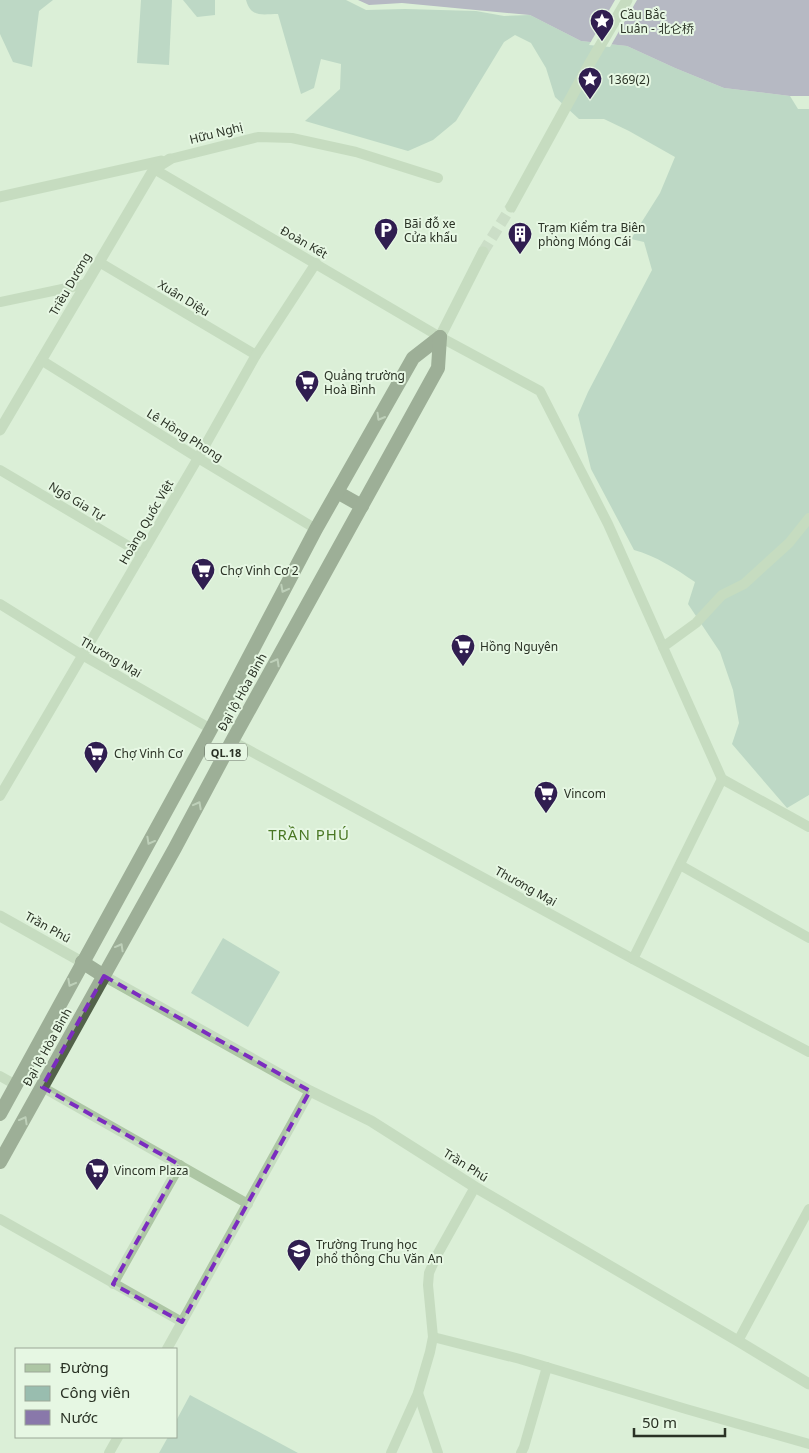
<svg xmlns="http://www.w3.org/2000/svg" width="809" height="1453" viewBox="0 0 809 1453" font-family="'Noto Sans','Noto Sans SC',sans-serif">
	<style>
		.green { fill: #99bdaf }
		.water { fill: #8978aa }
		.pier { fill: #dbefd7 }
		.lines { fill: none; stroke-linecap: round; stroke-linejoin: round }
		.tertiary-tunnel { stroke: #b8c9b3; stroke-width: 11; stroke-dasharray: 11 5.5; stroke-linecap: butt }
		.minor { stroke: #adc6a4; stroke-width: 10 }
		.tertiary { stroke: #adc6a4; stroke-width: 11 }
		.trunk { stroke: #53624a; stroke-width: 14 }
		.oneway { stroke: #9cac96 }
		.marked { fill: none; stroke: #7b2cbf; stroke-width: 4; stroke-dasharray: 10 6; stroke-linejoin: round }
		.labels { text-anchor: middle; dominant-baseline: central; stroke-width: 4; stroke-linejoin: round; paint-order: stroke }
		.shield { fill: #e6f7e3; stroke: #626d5e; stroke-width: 1 }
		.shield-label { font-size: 11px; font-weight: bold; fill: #2a3225 }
		.poi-label { font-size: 12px; fill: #2a3225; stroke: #e6f7e3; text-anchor: start }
		.street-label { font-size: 12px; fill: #2a3225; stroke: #e6f7e3 }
		.quarter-label { font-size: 15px; letter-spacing: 1px; fill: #497723; stroke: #e6f7e3 }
	</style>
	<rect width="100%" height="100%" fill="#dbefd7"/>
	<g class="green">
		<path d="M0 0H53L39 11 32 67 13 62 0 34Z"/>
		<path d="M141 0H172L169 65 137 63Z"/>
		<path d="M183 0H215V15L197 17Z"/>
		<path d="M246 0H346L366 10 405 9 476 11 504 16 530 15 581 41 627 46 675 68 724 88 790 96 798 109H809V795L787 808 732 744 739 723 733 690 720 652 688 604 695 582C676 569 656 556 634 550L591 469 578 415 588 392 652 270 644 242 631 239 660 193 675 157 629 131 604 119H579L555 97 546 68 531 43 515 35 504 42 456 121 433 140 408 151 305 121 340 89 341 64 321 59 314 88 301 94 278 14C262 14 251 18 246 0Z"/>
		<path d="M223 938 280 972 248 1027 191 993Z"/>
		<path d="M190 1395 298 1453H159L168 1437H176V1421Z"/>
	</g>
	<path class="water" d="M358 0H809V96H790L724 88 675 68 627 46 581 41 530 15 402 3 369 5Z"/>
	<path class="pier" d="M615 0H637L610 47 589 45Z"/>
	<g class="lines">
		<path class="tertiary-tunnel" d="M483 252 511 207"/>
		<g class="minor">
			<path d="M170 159 258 137 292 138 356 152 438 178"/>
			<path d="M154 169 440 337 540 391 608 524 722 779 809 827"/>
			<path d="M99 262 256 355"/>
			<path d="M0 302 86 284"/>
			<path d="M41 360 198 458 316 529"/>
			<path d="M0 470 142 554"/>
			<path d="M0 604 82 655 211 729"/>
			<path d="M663 647 696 623 722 595 744 584 789 543 809 518"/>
			<path d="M232 741 633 959 809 1052"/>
			<path d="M0 796 198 458 256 355 316 263"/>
			<path d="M680 865 809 938"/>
			<path d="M633 959 722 779"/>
			<path d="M0 1076 16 1085"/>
			<path d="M42 1087 248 1204"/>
			<path d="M0 1219 182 1322"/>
			<path d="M113 1284 180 1165"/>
			<path d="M433 1337 520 1359 686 1409 809 1444"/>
			<path d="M738 1341 809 1209"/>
			<path d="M167 1349 310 1091"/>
			<path d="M418 1393 438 1453"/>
			<path d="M109 1453 118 1437"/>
			<path d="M391 1453 418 1393 430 1352 433 1337 428 1285 429 1273 436 1257 475 1187"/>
			<path d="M521 1453 524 1447 547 1367"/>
		</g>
		<g class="tertiary">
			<path d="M0 197 161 161"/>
			<path d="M511 207 590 63 627 0"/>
			<path d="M440 337 483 252"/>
			<path d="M0 430 154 169 170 159"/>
			<path d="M0 916 82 962"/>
			<path d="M104 976 310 1091 371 1121 475 1187 738 1341 809 1384"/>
		</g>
		<g class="trunk">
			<path d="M337 492 362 506"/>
			<path d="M82 962 104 976"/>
			<path d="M0 1114 211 729 316 529 413 358 440 337"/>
			<path d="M0 1162 175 848 232 741 438 368 440 337"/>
		</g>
	</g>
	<defs><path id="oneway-chevron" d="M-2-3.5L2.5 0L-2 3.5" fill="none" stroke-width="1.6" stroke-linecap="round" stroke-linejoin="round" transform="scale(1.25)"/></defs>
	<g class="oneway">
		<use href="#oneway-chevron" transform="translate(380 417) rotate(120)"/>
		<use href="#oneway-chevron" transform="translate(284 589) rotate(118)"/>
		<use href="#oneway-chevron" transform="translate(276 662) rotate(-61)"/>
		<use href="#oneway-chevron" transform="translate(198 805) rotate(-62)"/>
		<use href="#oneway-chevron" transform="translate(150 841) rotate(119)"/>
		<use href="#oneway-chevron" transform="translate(120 947) rotate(-61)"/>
		<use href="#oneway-chevron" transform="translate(71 983) rotate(118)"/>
		<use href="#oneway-chevron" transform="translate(24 1120) rotate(-61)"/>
	</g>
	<path d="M0 0H809V1453H0ZM104 976 310 1091 182 1322 113 1284 180 1165 42 1087Z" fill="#dbefd7" fill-opacity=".55" fill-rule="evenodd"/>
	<path class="marked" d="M104 976 310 1091 182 1322 113 1284 180 1165 42 1087Z"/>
	<defs>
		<symbol id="sight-pin" viewBox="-11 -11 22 30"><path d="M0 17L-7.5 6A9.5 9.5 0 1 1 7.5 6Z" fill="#301e50" stroke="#e6f7e3"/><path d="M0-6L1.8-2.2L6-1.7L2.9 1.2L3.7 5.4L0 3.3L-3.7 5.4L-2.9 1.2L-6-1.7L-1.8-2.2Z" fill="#fff"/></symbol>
		<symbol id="parking-pin" viewBox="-11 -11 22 30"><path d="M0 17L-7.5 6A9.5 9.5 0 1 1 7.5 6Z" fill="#301e50" stroke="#e6f7e3"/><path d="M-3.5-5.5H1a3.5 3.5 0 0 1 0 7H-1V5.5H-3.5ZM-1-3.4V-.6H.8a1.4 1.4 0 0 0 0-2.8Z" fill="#fff"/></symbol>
		<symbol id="building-pin" viewBox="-11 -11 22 30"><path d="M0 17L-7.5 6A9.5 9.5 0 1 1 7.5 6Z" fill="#301e50" stroke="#e6f7e3"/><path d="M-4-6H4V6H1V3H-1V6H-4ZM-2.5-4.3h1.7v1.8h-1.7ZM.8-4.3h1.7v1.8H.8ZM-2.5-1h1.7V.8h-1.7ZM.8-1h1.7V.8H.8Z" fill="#fff"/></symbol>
		<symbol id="supermarket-pin" viewBox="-11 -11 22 30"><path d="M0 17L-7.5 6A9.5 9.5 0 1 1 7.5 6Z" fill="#301e50" stroke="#e6f7e3"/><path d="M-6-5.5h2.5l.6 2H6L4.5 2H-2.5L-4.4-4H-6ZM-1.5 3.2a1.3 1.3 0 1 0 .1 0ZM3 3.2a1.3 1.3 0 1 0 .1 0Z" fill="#fff"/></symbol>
		<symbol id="school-pin" viewBox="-11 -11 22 30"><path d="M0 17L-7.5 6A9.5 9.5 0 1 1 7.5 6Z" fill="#301e50" stroke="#e6f7e3"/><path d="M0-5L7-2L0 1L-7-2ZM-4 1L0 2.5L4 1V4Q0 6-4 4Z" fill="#fff"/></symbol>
	</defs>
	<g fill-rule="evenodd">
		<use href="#sight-pin" x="588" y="7" width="28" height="38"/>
		<use href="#sight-pin" x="576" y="65" width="28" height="38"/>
		<use href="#parking-pin" x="372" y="216" width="28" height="38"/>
		<use href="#building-pin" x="506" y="220" width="28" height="38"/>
		<use href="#supermarket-pin" x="293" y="368" width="28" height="38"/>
		<use href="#supermarket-pin" x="189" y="556" width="28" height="38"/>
		<use href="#supermarket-pin" x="449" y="632" width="28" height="38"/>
		<use href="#supermarket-pin" x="82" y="739" width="28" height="38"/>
		<use href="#supermarket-pin" x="532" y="779" width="28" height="38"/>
		<use href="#supermarket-pin" x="83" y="1156" width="28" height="38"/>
		<use href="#school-pin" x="285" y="1237" width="28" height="38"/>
	</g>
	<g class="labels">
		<rect class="shield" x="205" y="743.5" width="42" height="17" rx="4"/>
		<g class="shield-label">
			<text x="226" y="752">QL.18</text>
		</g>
		<g class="poi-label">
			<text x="620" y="14">Cầu Bắc<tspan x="620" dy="14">Luân - 北仑桥</tspan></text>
			<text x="608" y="79">1369(2)</text>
			<text x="404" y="223">Bãi đỗ xe<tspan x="404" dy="14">Cửa khẩu</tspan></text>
			<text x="538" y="227">Trạm Kiểm tra Biên<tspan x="538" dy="14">phòng Móng Cái</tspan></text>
			<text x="324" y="375">Quảng trường<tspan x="324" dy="14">Hoà Bình</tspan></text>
			<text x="220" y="570">Chợ Vinh Cơ 2</text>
			<text x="480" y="646">Hồng Nguyên</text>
			<text x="114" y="753">Chợ Vinh Cơ</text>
			<text x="564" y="793">Vincom</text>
			<text x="114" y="1170">Vincom Plaza</text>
			<text x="316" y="1244">Trường Trung học<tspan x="316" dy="14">phổ thông Chu Văn An</tspan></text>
		</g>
		<g class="street-label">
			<text transform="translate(216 133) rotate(-14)">Hữu Nghị</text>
			<text transform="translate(304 242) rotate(30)">Đoàn Kết</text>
			<text transform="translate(70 284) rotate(-60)">Triều Dương</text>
			<text transform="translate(184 298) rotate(31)">Xuân Diệu</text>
			<text transform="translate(185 435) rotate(32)">Lê Hồng Phong</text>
			<text transform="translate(77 501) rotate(31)">Ngô Gia Tự</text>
			<text transform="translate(146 522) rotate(-60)">Hoàng Quốc Việt</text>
			<text transform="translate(111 657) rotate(30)">Thương Mại</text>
			<text transform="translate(242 692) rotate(-61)">Đại lộ Hòa Bình</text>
			<text transform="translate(526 886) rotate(29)">Thương Mại</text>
			<text transform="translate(48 927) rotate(29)">Trần Phú</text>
			<text transform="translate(47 1047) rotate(-61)">Đại lộ Hòa Bình</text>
			<text transform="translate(466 1165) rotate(32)">Trần Phú</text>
		</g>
		<g class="quarter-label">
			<text x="309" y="834">TRẦN PHÚ</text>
		</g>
	</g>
	<rect x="15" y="1348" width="162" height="90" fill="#e6f7e3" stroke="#9ba897"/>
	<rect x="25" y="1364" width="25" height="8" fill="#adc6a4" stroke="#9ba897"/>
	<text x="60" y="1373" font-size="15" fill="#2a3225">Đường</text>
	<rect x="25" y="1386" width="25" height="15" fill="#99bdaf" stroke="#9ba897"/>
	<text x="60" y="1398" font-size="15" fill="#2a3225">Công viên</text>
	<rect x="25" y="1410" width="25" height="15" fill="#8978aa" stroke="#9ba897"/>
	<text x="60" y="1423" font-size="15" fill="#2a3225">Nước</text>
	<path d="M634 1428v8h91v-8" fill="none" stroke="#2a3225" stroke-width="2.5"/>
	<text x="642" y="1428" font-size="15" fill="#2a3225" stroke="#e6f7e3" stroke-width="4" paint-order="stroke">50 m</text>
</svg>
